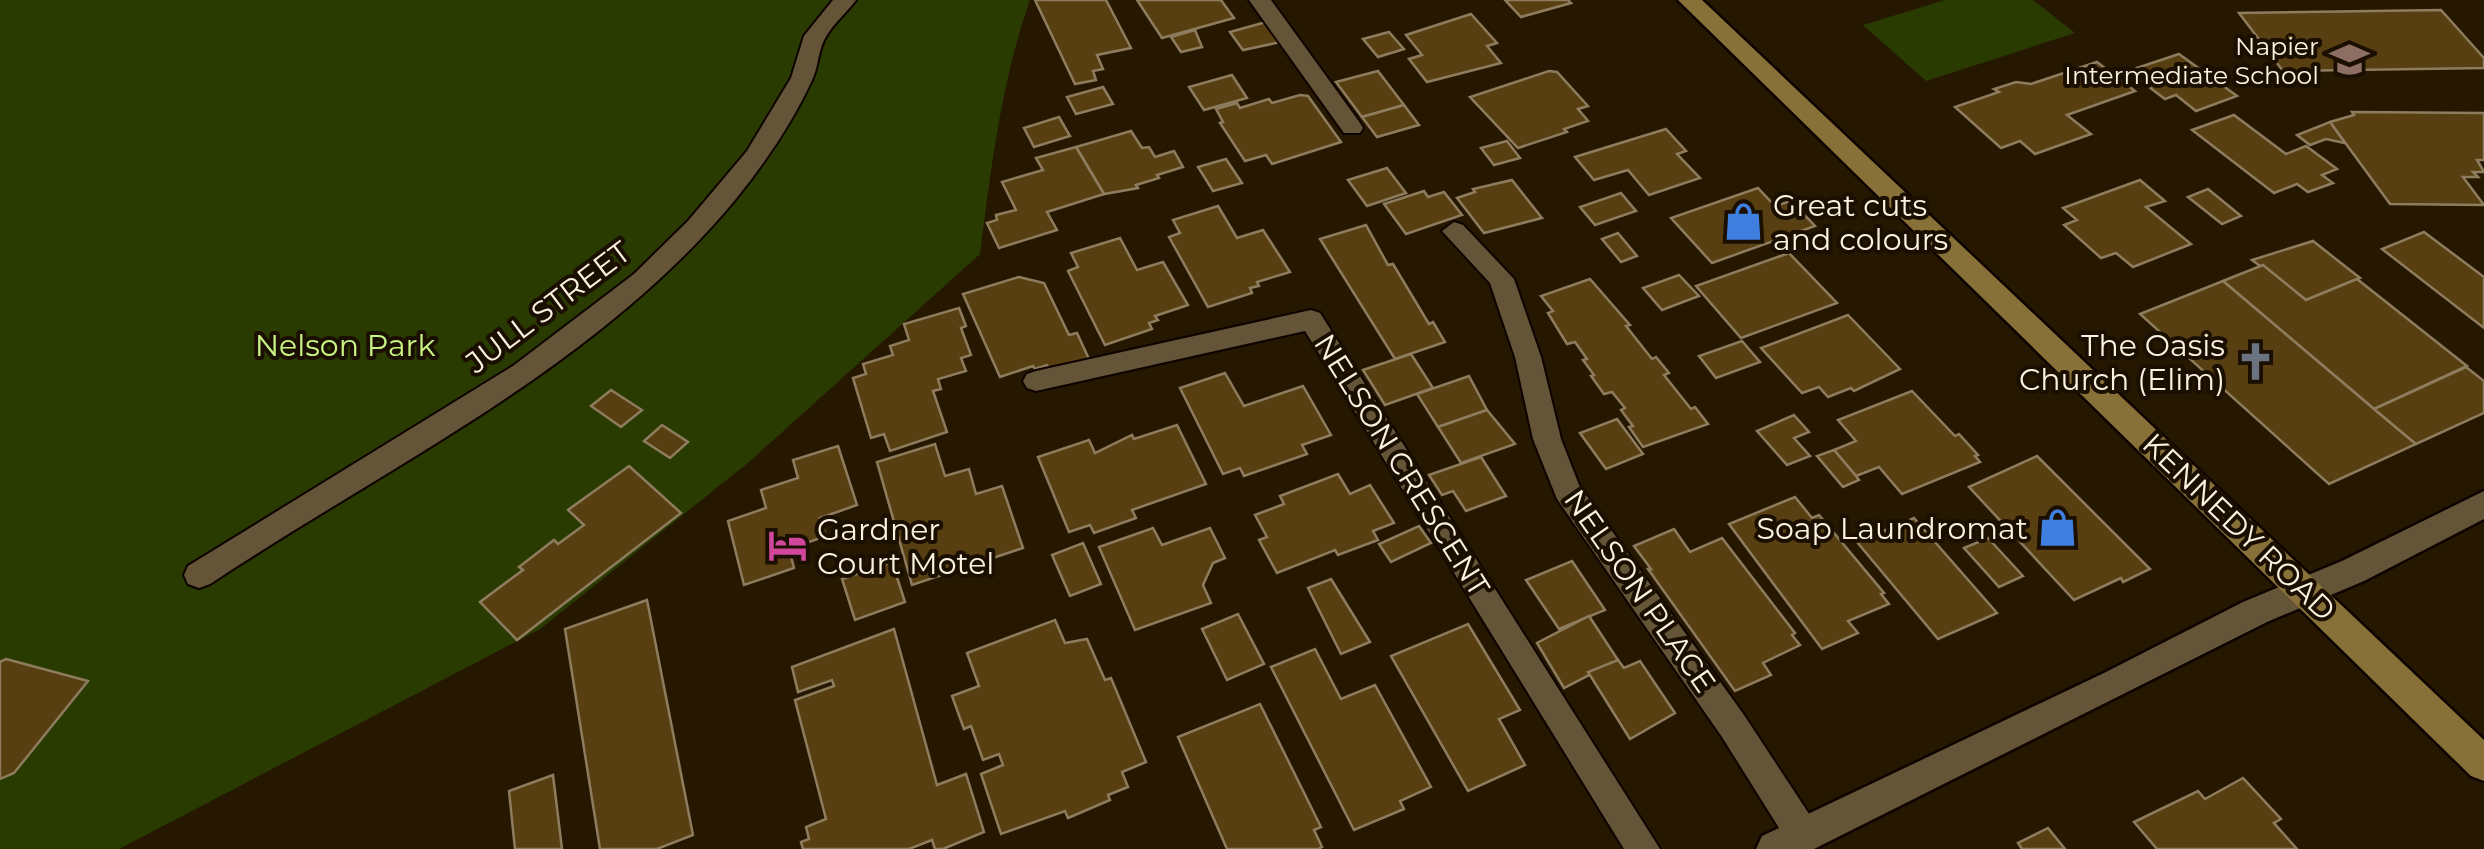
<svg xmlns="http://www.w3.org/2000/svg" width="2484" height="849" viewBox="0 0 2484 849" font-family="Montserrat,sans-serif">
	<style>
		.green { fill: #293b01 }
		.building { fill: #583f11; stroke: #8e7c5e; stroke-width: 2.5 }
		.lines { fill: none; stroke-linecap: round; stroke-linejoin: round }
		.lane-casing { stroke: #0f0300; stroke-width: 4 }
		.street-casing { stroke: #0f0300; stroke-width: 5 }
		.secondary-casing { stroke: #0f0300; stroke-width: 5 }
		.lane { fill: #655538; fill-rule: evenodd }
		.street { fill: #655538; fill-rule: evenodd }
		.secondary { fill: #877138; fill-rule: evenodd }
		.labels { text-anchor: middle; dominant-baseline: central; stroke-width: 8; stroke-linejoin: round; paint-order: stroke }
		.far-poi-label { font-size: 25px; fill: #fcf2e1; stroke: #1a0f00; text-anchor: end }
		.poi-label { font-size: 30px; fill: #fcf2e1; stroke: #1a0f00; text-anchor: start }
		.street-label { font-size: 30px; fill: #fcf2e1; stroke: #1a0f00 }
		.park-label { font-size: 30px; fill: #c8f484; stroke: #1a0f00 }
	</style>
	<rect width="100%" height="100%" fill="#261800"/>
	<g class="green">
		<path d="M0 0H1030C1001 82 991 168 980 254L749 462 540 629 119 849H0Z"/>
		<path d="M1945 0H2033L2075 33 1926 81 1863 25Z"/>
	</g>
	<g class="building">
		<path d="M1035 0H1106L1131 48 1097 55 1103 69 1093 71 1096 80 1075 84Z"/>
		<path d="M1137 0H1221L1234 18 1162 38Z"/>
		<path d="M1505 0H1568L1571 3 1521 17Z"/>
		<path d="M2441 10 2484 58V68L2283 71 2239 13Z"/>
		<path d="M1471 14 1497 43 1487 46 1501 63 1427 82 1409 59 1422 55 1406 35Z"/>
		<path d="M1266 22 1281 42 1243 50 1230 32Z"/>
		<path d="M1195 30 1202 47 1181 52 1171 37Z"/>
		<path d="M1389 32 1404 49 1378 57 1363 39Z"/>
		<path d="M2179 54 2237 96 2196 111 2176 95 2165 99 2128 71Z"/>
		<path d="M2097 62 2135 91 2067 115 2091 134 2035 154 2020 141 2001 148 1955 107 1999 92 1994 89 2016 82 2031 84Z"/>
		<path d="M1378 71 1404 105 1362 117 1336 82Z"/>
		<path d="M1549 71 1557 72 1588 106 1578 109 1588 121 1564 129 1567 132 1518 148 1470 97Z"/>
		<path d="M1232 75 1247 98 1204 110 1189 87Z"/>
		<path d="M1103 87 1113 104 1076 114 1067 97Z"/>
		<path d="M1300 95 1308 96 1341 142 1272 164 1266 155 1245 161 1220 123 1223 122 1216 109 1237 103 1240 108 1269 99 1272 103Z"/>
		<path d="M1404 105 1419 125 1377 137 1362 117Z"/>
		<path d="M2352 112 2484 113V160H2477L2484 172H2473L2478 177H2463L2484 205 2390 204 2330 122 2354 115Z"/>
		<path d="M2234 115 2286 154 2306 146 2337 169 2322 175 2333 183 2308 192 2297 184 2274 193 2192 130Z"/>
		<path d="M1059 117 1070 136 1034 147 1024 128Z"/>
		<path d="M2330 122 2345 143 2326 139 2310 145 2297 135Z"/>
		<path d="M1666 129 1686 151 1677 154 1700 178 1649 195 1628 170 1594 180 1575 157Z"/>
		<path d="M1131 131 1142 148 1149 147 1155 157 1174 151 1183 167 1157 175 1159 178 1136 185 1138 188 1104 194 1076 147Z"/>
		<path d="M1507 141 1520 158 1494 165 1481 148Z"/>
		<path d="M1076 147 1104 194 1047 212 1057 230 999 248 987 223 997 220 996 215 1016 210 1002 182 1043 170 1036 158Z"/>
		<path d="M1226 159 1242 183 1213 191 1198 167Z"/>
		<path d="M1387 168 1406 193 1367 206 1348 180Z"/>
		<path d="M1512 180 1542 218 1484 233 1457 198 1475 192 1473 189Z"/>
		<path d="M2140 180 2165 201 2146 207 2191 244 2133 267 2116 253 2101 258 2064 225 2077 220 2063 208Z"/>
		<path d="M1758 188 1775 206 1791 201 1815 226 1712 263 1671 218Z"/>
		<path d="M2208 189 2241 216 2222 224 2188 197Z"/>
		<path d="M1424 191 1428 197 1444 192 1462 215 1406 234 1384 204Z"/>
		<path d="M1621 193 1636 211 1595 225 1580 207Z"/>
		<path d="M1218 206 1237 238 1263 230 1290 272 1257 282 1259 286 1250 288 1252 293 1208 307 1169 237 1180 233 1173 220Z"/>
		<path d="M1366 225 1388 265 1393 264 1429 324 1433 322 1445 342 1395 359 1320 239Z"/>
		<path d="M2424 232 2484 277V328L2382 249Z"/>
		<path d="M1618 233 1637 256 1621 262 1602 239Z"/>
		<path d="M1120 238 1137 270 1163 262 1188 305 1155 316 1158 320 1149 323 1152 329 1105 345 1068 271 1078 267 1071 253Z"/>
		<path d="M2313 241 2360 278 2306 300 2252 260Z"/>
		<path d="M1789 253 1837 303 1741 338 1696 286Z"/>
		<path d="M2263 265 2306 300 2357 279 2467 366 2374 409 2223 281Z"/>
		<path d="M1679 275 1699 296 1662 310 1643 288Z"/>
		<path d="M1019 277 1044 283 1069 335 1077 333 1089 359 1050 373 1047 365 1035 369 1033 366 1000 377 963 294Z"/>
		<path d="M1590 279 1630 325 1626 326 1652 359 1656 357 1669 373 1664 375 1691 409 1695 407 1708 424 1643 447 1629 427 1633 426 1621 410 1625 408 1612 392 1604 394 1591 376 1594 375 1583 360 1587 359 1575 342 1567 344 1548 313 1553 311 1541 296Z"/>
		<path d="M2223 281 2374 409 2416 444 2329 484 2140 314Z"/>
		<path d="M959 308 966 326 961 328 971 355 961 358 966 371 938 379 941 389 933 391 947 432 890 451 884 434 871 438 853 378 866 374 863 364 893 355 890 346 909 340 904 324Z"/>
		<path d="M1848 315 1900 369 1854 391 1851 388 1828 397 1819 387 1802 393 1761 348Z"/>
		<path d="M1742 341 1760 362 1716 378 1699 356Z"/>
		<path d="M1411 354 1433 388 1385 405 1363 370Z"/>
		<path d="M2466 367 2484 381V413L2416 444 2374 409Z"/>
		<path d="M1225 373 1244 406 1303 386 1331 435 1302 445 1307 454 1244 476 1240 468 1223 474 1180 388Z"/>
		<path d="M1469 376 1487 410 1438 427 1417 394Z"/>
		<path d="M611 390 642 410 621 427 591 406Z"/>
		<path d="M1912 391 1955 436 1959 434 1978 455 1975 456 1980 462 1902 494 1879 467 1856 476 1834 450 1856 441 1838 420Z"/>
		<path d="M1487 410 1515 444 1461 463 1438 427Z"/>
		<path d="M1794 415 1809 432 1794 438 1810 456 1787 465 1757 431Z"/>
		<path d="M1617 419 1643 454 1606 469 1580 433Z"/>
		<path d="M662 425 688 442 670 458 644 441Z"/>
		<path d="M1177 425 1206 484 1132 510 1136 518 1094 533 1090 525 1069 532 1038 457 1089 440 1095 453 1132 435 1134 439Z"/>
		<path d="M935 444 945 476 969 469 976 494 1002 486 1023 548 912 585 877 462Z"/>
		<path d="M838 446 857 505 820 518 826 536 789 549 794 568 744 585 728 521 766 508 761 490 798 478 793 460Z"/>
		<path d="M1834 450 1856 476 1859 480 1843 487 1817 456Z"/>
		<path d="M2037 456 2150 569 2123 582 2121 578 2074 600 1969 487Z"/>
		<path d="M1481 457 1506 496 1466 511 1453 491 1442 495 1429 475Z"/>
		<path d="M629 466 681 513 517 640 480 602 523 570 519 567 554 540 558 544 584 525 568 510Z"/>
		<path d="M1338 474 1350 494 1370 485 1394 523 1373 531 1378 540 1338 555 1335 550 1277 573 1259 540 1267 537 1255 515 1284 504 1280 496Z"/>
		<path d="M1795 497 1812 518 1819 515 1884 593 1881 594 1889 604 1848 621 1858 633 1822 649 1729 524Z"/>
		<path d="M1914 518 1997 613 1938 639 1857 542Z"/>
		<path d="M1419 526 1431 543 1391 562 1379 544Z"/>
		<path d="M1153 528 1162 545 1210 528 1225 558 1213 563 1203 585 1211 603 1135 630 1099 547Z"/>
		<path d="M1674 529 1690 552 1722 538 1795 633 1792 635 1800 645 1763 663 1771 675 1735 691 1648 569H1651L1634 546Z"/>
		<path d="M1988 538 2023 576 1999 587 1964 548Z"/>
		<path d="M1083 543 1101 584 1070 596 1052 555Z"/>
		<path d="M1572 561 1605 610 1559 629 1526 580Z"/>
		<path d="M892 562 905 602 855 620 842 579Z"/>
		<path d="M1331 579 1370 642 1341 654 1308 588Z"/>
		<path d="M647 600 693 835 657 849H600L565 629Z"/>
		<path d="M1238 614 1264 664 1227 680 1202 629Z"/>
		<path d="M1589 616 1618 660 1564 688 1537 643Z"/>
		<path d="M1055 620 1065 643 1087 639 1105 680 1111 678 1146 762 1122 772 1128 787 1108 795 1110 800 1068 818 1065 811 1001 834 981 774 1003 765 999 754 983 760 971 726 964 729 952 696 979 686 967 653Z"/>
		<path d="M1468 624 1520 710 1499 719 1525 765 1468 791 1391 656Z"/>
		<path d="M894 629 937 785 966 774 984 832 943 849H935L932 840 909 849H803L801 842 809 839 806 827 826 819 795 700 834 686 832 680 798 692 792 667Z"/>
		<path d="M1315 649 1341 699 1375 685 1431 787 1400 801 1404 809 1354 830 1271 667Z"/>
		<path d="M6 659 88 681 14 773 0 779V662Z"/>
		<path d="M1618 660 1624 668 1640 661 1675 713 1630 739 1588 672Z"/>
		<path d="M1260 704 1321 827 1314 830 1322 847 1318 849H1227L1178 737Z"/>
		<path d="M553 775 562 849H515L509 791Z"/>
		<path d="M2243 778 2281 819 2274 823 2297 849H2157L2134 822 2198 791 2205 799Z"/>
		<path d="M2048 828 2065 849H2022L2018 843Z"/>
	</g>
	<g class="lines">
		<defs>
			<g id="lane">
				<path d="M833 0H856C847 12 835 22 827 35 818 48 819 64 813 78 793 122 765 163 735 200 595 369 389 465 210 584L199 588 188 584 184 575 188 566 513 366 634 274 688 221 747 151 791 78 804 36Z"/>
				<path d="M1249 0H1271L1360 123 1363 128 1360 133H1344Z"/>
				<path d="M1454 222 1463 225 1514 279 1541 357 1561 439 1579 485 1744 715 1815 823 1820 835 1815 847H1791L1722 737 1557 499 1533 439 1515 357 1490 283 1442 231Z"/>
				<path d="M1311 310 1320 313 1660 849H1624L1305 331 1036 391 1027 388 1023 381 1027 374 1036 371Z"/>
			</g>
			<path id="street" d="M2484 491V519L2364 581 2267 622 1814 849H1756L1762 836 2104 673 2243 602 2342 561Z"/>
			<path id="secondary" d="M1678 0H1702L2484 740V781L2471 776Z"/>
		</defs>
		<use href="#lane" class="lane-casing"/>
		<use href="#street" class="street-casing"/>
		<use href="#secondary" class="secondary-casing"/>
		<use href="#lane" class="lane"/>
		<use href="#street" class="street"/>
		<use href="#secondary" class="secondary"/>
	</g>
	<defs>
		<symbol id="school-bare" viewBox="-9 -9 18 18"><path d="M0-5L7-2L0 1L-7-2ZM-4 1L0 2.5L4 1V4Q0 6-4 4Z" fill="#8d6e63" stroke="#1a0f00" stroke-width="2.5" paint-order="stroke"/></symbol>
		<symbol id="shop-bare" viewBox="-9 -9 18 18"><path d="M-5-2.5h2.3a2.7 3.5 0 0 1 5.4 0H5L5.5 6h-11ZM-1.5-2.5h3a1.5 2.3 0 0 0-3 0Z" fill="#3f7fe0" stroke="#1a0f00" stroke-width="2.5" paint-order="stroke"/></symbol>
		<symbol id="church-bare" viewBox="-9 -9 18 18"><path d="M-1.2-6h2.4v3.5h3.3v2.4h-3.3V6h-2.4V-.1h-3.3v-2.4h3.3Z" fill="#6b7280" stroke="#1a0f00" stroke-width="2.5" paint-order="stroke"/></symbol>
		<symbol id="hotel-bare" viewBox="-9 -9 18 18"><path d="M-6-4.5h1.5V1H6V5H4.5V3h-9V5H-6ZM-4 0a1.8 1.8 0 1 1 3.6 0ZM.5 0V-2.5h3Q6-2.5 6 0Z" fill="#d1479c" stroke="#1a0f00" stroke-width="2.5" paint-order="stroke"/></symbol>
	</defs>
	<g fill-rule="evenodd">
		<use href="#school-bare" x="2322" y="32" width="55" height="55"/>
		<use href="#shop-bare" x="1716" y="194" width="55" height="55"/>
		<use href="#church-bare" x="2228" y="334" width="55" height="55"/>
		<use href="#shop-bare" x="2030" y="500" width="55" height="55"/>
		<use href="#hotel-bare" x="760" y="518" width="55" height="55"/>
	</g>
	<g class="labels">
		<g class="far-poi-label">
			<text x="2319" y="46">Napier<tspan x="2319" dy="29">Intermediate School</tspan></text>
		</g>
		<g class="poi-label">
			<text x="1773" y="205">Great cuts<tspan x="1773" dy="34">and colours</tspan></text>
			<text x="2225" y="345" text-anchor="end">The Oasis<tspan x="2225" dy="34">Church (Elim)</tspan></text>
			<text x="2028" y="528" text-anchor="end">Soap Laundromat</text>
			<text x="817" y="529">Gardner<tspan x="817" dy="34">Court Motel</tspan></text>
		</g>
		<g class="street-label">
			<text transform="translate(548 307) rotate(-37)">JULL STREET</text>
			<text transform="translate(1402 465) rotate(58)">NELSON CRESCENT</text>
			<text transform="translate(2239 527) rotate(44)">KENNEDY ROAD</text>
			<text transform="translate(1640 591) rotate(55)">NELSON PLACE</text>
		</g>
		<g class="park-label">
			<text x="345" y="345">Nelson Park</text>
		</g>
	</g>
</svg>
